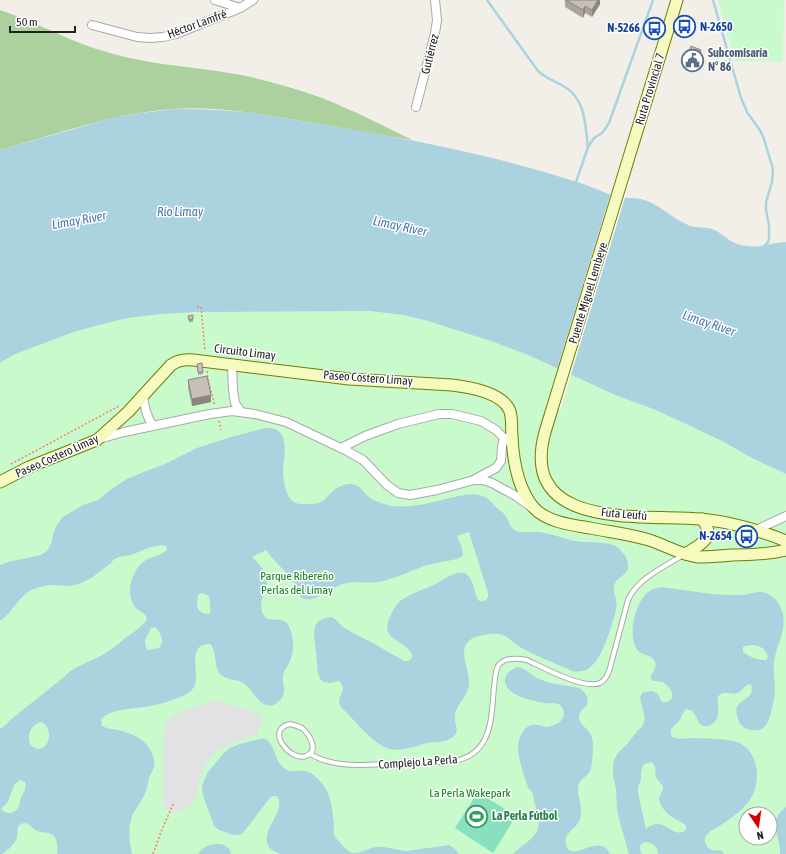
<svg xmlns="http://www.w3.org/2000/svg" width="786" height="854" viewBox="0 0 786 854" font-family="'Asap Condensed',sans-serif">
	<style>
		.forest { fill: #add19e }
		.park { fill: #c8facc; fill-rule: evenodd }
		.pitch { fill: #88e0be }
		.parking { fill: #e2e2e2 }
		.water { fill: #aad3df; fill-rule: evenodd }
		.pier { fill: #fff }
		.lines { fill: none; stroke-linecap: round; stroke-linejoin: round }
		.stream { stroke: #aad3df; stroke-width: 2.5 }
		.lane-casing { stroke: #a9a9a9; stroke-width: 6 }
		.street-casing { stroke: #a9a9a9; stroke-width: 10 }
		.secondary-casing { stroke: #707d05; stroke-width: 13 }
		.path { stroke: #fa8072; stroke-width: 1.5; stroke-dasharray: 2 2; stroke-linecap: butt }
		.lane { stroke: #fff; stroke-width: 4 }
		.street { stroke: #fff; stroke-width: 8 }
		.secondary { stroke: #f7fabf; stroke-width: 11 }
		.wall { fill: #aba49e }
		.shaded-wall { fill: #8b8681 }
		.building { fill: #c7bfb8; stroke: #8b8681 }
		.labels { text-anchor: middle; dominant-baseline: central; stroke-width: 3; stroke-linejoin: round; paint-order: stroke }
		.street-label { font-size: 12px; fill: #222; stroke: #fff }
		.transit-label { font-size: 12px; font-weight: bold; fill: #164399; stroke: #fff; text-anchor: end }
		.service-label { font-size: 12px; font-weight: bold; fill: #4e5e75; stroke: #fff; text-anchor: start }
		.park-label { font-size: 12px; fill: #0c8416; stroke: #fff }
		.leisure-label { font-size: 12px; font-weight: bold; fill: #27864d; stroke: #fff; text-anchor: start }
		.water-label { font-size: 13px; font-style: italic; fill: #4a7aab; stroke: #fff }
	</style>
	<rect width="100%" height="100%" fill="#f2efe9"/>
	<path class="forest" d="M0 10C38 22 71 43 110 53 144 63 181 66 217 71 227 73 237 74 247 76 272 82 298 89 322 98 353 110 383 126 413 140 376 134 339 128 302 121 260 114 217 106 173 109 114 113 57 134 0 150Z"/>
	<g class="park">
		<path d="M718 0H784L783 62 735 61Z"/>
		<path d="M370 311 403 315 428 321 491 341 528 355 615 395 656 410 722 441 748 456 786 474V854H0V363L13 355 74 332 99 325 128 318 161 314 196 312ZM746 814H770V838H746Z"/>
	</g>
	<path class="pitch" d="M478 792 516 816 493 853 455 828Z"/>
	<path class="parking" d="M214 701H220L263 715 257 735 234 742 219 750 213 755 204 767 201 774 196 798 189 807 177 813H172L168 811 165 807 163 802 164 730 165 725 168 720 172 716 180 712 205 703Z"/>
	<g class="water">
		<path d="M174 109C204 109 231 110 261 114 332 127 405 137 475 154 511 162 546 172 580 183 593 187 605 193 617 197 625 199 633 197 641 199 658 203 670 217 686 224 694 229 704 226 712 229 721 232 727 240 735 243 754 251 768 243 786 242V474L748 456 722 441 656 410 615 395 528 355 491 341 456 330 428 321 403 315 370 311 196 312 161 314 128 318 99 325 74 332 13 355 0 363V150L112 118 141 113Z"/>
		<path d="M265 428C271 428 277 428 281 434 288 443 283 462 283 472 284 484 286 503 300 504 306 504 316 505 321 502 324 501 326 498 328 496 334 489 341 484 351 484 361 485 363 492 370 498 374 501 387 505 392 506 404 507 417 506 429 503 443 501 468 491 482 496 490 498 493 505 498 509 500 511 502 511 503 513 511 520 508 530 520 532 526 533 532 531 538 532 550 533 562 538 574 541 587 543 600 541 613 545 616 546 620 549 622 552 624 554 626 557 627 560 632 577 615 575 614 587 613 591 615 595 616 599 617 604 616 609 615 614 610 630 603 658 589 668 584 672 578 672 572 671 555 663 536 656 520 647 513 643 507 635 499 634 492 633 482 635 475 637 454 647 470 667 469 683 469 696 456 704 455 716 454 723 460 730 454 736 446 744 433 741 423 744 412 748 401 751 390 749 375 746 355 721 344 710 342 709 341 707 340 705 336 695 349 691 339 681L330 683 324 682 320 679 318 673 314 633 315 626 319 621 325 618 332 617 336 620 343 627 353 633 371 642 404 661C406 661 408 661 410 660 420 651 392 640 389 634 385 627 389 618 393 611 395 606 398 602 403 599 412 593 423 590 433 585 440 582 446 577 452 575 456 573 461 572 464 573 474 577 474 592 478 600 484 604 489 599 488 593L469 532 457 536 462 548 463 555 461 557 457 559C447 561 435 563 424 566 409 572 394 579 378 582 366 584 354 580 342 584 332 588 313 604 302 598 299 597 296 586 294 583 289 574 282 569 276 562 272 558 269 554 266 550L252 557C258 563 266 571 267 579 268 584 266 587 265 591 262 597 260 605 262 612 267 628 285 610 291 631 294 642 294 651 290 661 287 668 282 672 283 680 284 689 286 696 278 702 262 715 254 689 243 683 237 679 226 680 221 675 213 667 218 652 210 644 185 644 201 674 194 687 192 690 189 693 185 695 174 700 161 704 150 706 136 709 109 708 101 720L102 726C106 728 109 729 113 729 123 731 134 734 142 740 149 746 156 757 154 767 153 771 150 774 149 778 149 779 148 784 148 784 147 790 144 796 141 801 137 808 132 813 131 820 128 831 130 843 132 854H57C57 848 58 841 54 836 49 831 42 833 37 831 32 828 27 820 21 824 16 826 18 834 17 838 14 845 8 850 2 854H0V729C5 726 9 721 14 717 29 705 44 693 59 681 62 679 65 676 68 673 75 667 84 664 92 660 104 655 116 647 125 638 130 635 144 625 146 621 150 614 137 611 134 606 132 602 130 597 130 592 130 579 136 565 148 559 155 556 162 555 167 550L166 546 162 545 151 547 131 555 119 557 114 559 111 563C100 571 88 583 74 585 68 587 62 585 55 585 48 585 38 587 31 590 18 597 12 613 0 621V565L8 562 41 555 47 551 51 544 54 531 58 523 63 517 83 505 98 500 110 490 127 479 146 471 163 465 197 448 231 437ZM201 593C209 594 210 597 210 604 210 608 211 610 210 614 196 614 196 606 198 595ZM155 627C161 633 165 641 159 648L148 650 146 648 145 640 151 628ZM41 722C52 725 52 749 38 749 35 748 32 747 30 744 26 735 32 724 41 722ZM20 780 25 782C27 788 24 792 21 798 20 801 20 805 18 808 14 814 5 815 1 809L8 802 14 785Z"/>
		<path d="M661 587C687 590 713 596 740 595 753 594 762 587 774 598 779 602 781 608 783 614 786 635 776 644 774 663 773 672 775 681 775 690 775 698 770 720 766 725 762 730 757 731 752 730 748 730 744 728 741 725 738 720 734 710 738 705 743 698 755 698 751 685L749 684C744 686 742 691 738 693 731 696 727 689 718 696 717 702 719 709 718 715 717 723 706 731 699 723 697 720 696 715 693 712 691 710 688 709 685 710 682 714 681 719 678 722 672 728 669 728 672 737 679 740 686 738 693 738 700 738 707 738 715 739 731 740 743 740 752 755 757 764 758 775 756 785 752 804 736 815 721 825 716 828 709 831 706 836 703 840 706 847 710 849 713 851 718 850 722 851L724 854H658C658 839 633 838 642 854H629L619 819 617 809 616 789 613 776V768L614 760 618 753 628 743 638 730 642 727 645 719 643 709 641 703 640 698 642 693 645 692 652 691 657 693 662 702C678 704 673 686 662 682 659 681 656 681 653 681L650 677C653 672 657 668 655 662 652 653 640 657 636 648 628 633 635 604 647 593 651 589 656 588 661 587ZM753 645C761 646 766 649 768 657L766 660C757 660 750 657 743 652V647L745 646ZM651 762C658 767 654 771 656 777 658 782 663 783 663 789 663 792 660 795 659 798 660 811 674 819 685 824 689 831 682 834 676 832 670 830 664 824 658 824 653 824 649 826 646 829L638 793V787L641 780V771L643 765 647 763Z"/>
		<path d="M517 667C529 669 531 677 542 680 553 685 567 685 579 688 583 690 585 693 587 697 591 708 579 708 579 717 579 725 588 728 591 735 595 743 592 760 591 769 589 776 582 777 579 783 575 791 584 807 580 819 577 829 563 832 566 844 566 847 568 850 571 851 582 854 601 835 610 854H513C520 846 532 841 537 831 541 822 537 813 535 804 533 800 534 796 532 792 530 790 528 788 527 784 524 777 522 769 520 761 519 757 518 753 518 749 518 740 522 727 532 725 537 724 543 727 547 727 556 726 567 720 563 710 563 708 561 706 560 705 555 702 550 704 545 703 533 701 498 694 506 676 508 671 513 669 517 667Z"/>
		<path d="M259 739C261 739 263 738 265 739 273 741 275 758 280 764 291 777 296 768 308 772 313 773 321 782 324 786 331 795 333 814 334 825 334 829 333 833 335 837 337 840 341 843 343 846 346 849 349 852 353 853 361 854 369 847 377 847 387 846 397 851 407 851L449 845 455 849 459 854H281C276 852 270 850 268 845 260 831 287 811 277 796H273L270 798 242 834 238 835H233L219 830 214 826 203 795 202 788 203 783 208 772 224 753 230 748 240 744Z"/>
		<path d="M786 807V854H780C781 835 766 822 786 807Z"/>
		<path d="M215 844C222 844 230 845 231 854H198C203 847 207 845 215 844Z"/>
	</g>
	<path class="pier" d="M616 176 630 181 560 410 546 406Z"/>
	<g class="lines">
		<g class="stream">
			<path d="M487 0 492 7 538 71C547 79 555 81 565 87 586 100 585 125 588 147"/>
			<path d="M713 0 741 98 747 112 761 132 764 139 773 169 772 182 766 202V210L769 225V238L768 242 764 247"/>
			<path d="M575 185 588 147 594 138 602 133 605 129 609 123 653 0"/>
		</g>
		<defs>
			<g id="lane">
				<path d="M290 724C294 725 298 726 302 728 309 734 320 751 306 756 291 762 264 730 290 724Z"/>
				<path d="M310 754C334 768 362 765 388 764 408 763 428 762 447 762 492 758 491 722 494 687 495 681 495 672 498 666 504 657 517 658 527 660 542 667 584 690 600 683 606 680 608 674 610 668L628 600C637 579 664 567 683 555"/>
			</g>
			<g id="street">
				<path d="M215 0 240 8"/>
				<path d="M92 25 137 37 150 38 163 37 176 34 233 11 240 8 253 0"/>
				<path d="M416 107 435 33 437 20 435 0"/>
				<path d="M232 365 233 390 235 403 241 412"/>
				<path d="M143 395C144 406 146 416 153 426"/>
				<path d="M99 439 124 432 210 414 232 411 255 414 286 422 347 451 363 460 387 485 398 493 410 495 437 490 474 480H483L492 483 516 496 531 507"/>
				<path d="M341 448 365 436 398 424 439 414H452L481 421 496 430 504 438 512 440"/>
				<path d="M475 479 496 468 501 461 502 447 504 438"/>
				<path d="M756 530 786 516"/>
			</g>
			<g id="secondary">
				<path d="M677 0 545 432C518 531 642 514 701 519 730 522 759 530 786 541"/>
				<path d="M0 482 29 467 97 440 128 412 171 365C178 360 184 359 193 360L349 379 452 385C469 387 500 392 509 409 513 417 511 428 512 436 513 460 518 489 534 508 547 522 572 525 590 528 610 532 630 534 649 540 665 545 681 555 698 557 709 557 721 556 732 555 750 555 768 554 786 550"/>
				<path d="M685 554C700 545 717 538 702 519"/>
			</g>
		</defs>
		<use href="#lane" class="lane-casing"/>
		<use href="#street" class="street-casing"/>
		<use href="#secondary" class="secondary-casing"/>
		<g class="path">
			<path d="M197 307H201L205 351"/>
			<path d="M207 371 208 379 215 406"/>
			<path d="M219 421 221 430"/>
			<path d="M11 464 119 406"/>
			<path d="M153 854 161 832 174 802"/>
		</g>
		<use href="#lane" class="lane"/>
		<use href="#street" class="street"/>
		<use href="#secondary" class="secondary"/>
	</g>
	<g class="wall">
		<path d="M564 0H600V4L592 17 585 13 583 18 565 7V1Z"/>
		<path d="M701 55 697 67 686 64V59Z"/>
		<path d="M193 315V322H189L188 316Z"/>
		<path d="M197 364 203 372V374L198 375Z"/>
		<path d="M188 380 211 402 192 406 188 388Z"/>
	</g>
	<g class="shaded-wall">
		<path d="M598 0H600V4L592 17V10Z"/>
		<path d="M585 6V13L583 18V10Z"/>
		<path d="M701 50V55L697 67V62Z"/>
		<path d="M211 395V402L192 406V399Z"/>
	</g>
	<g class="building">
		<path d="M566 0H598L592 10 585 6 583 10Z"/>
		<path d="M691 46 701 50 697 62 686 59 688 52H689Z"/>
		<path d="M193 315V319L189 320 188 316Z"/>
		<path d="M202 363 203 372H198L197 364Z"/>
		<path d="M207 376 211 395 192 399 188 380Z"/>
	</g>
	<defs>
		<symbol id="bus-ring" viewBox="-11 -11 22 22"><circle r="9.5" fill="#fff" stroke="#1a4fb4" stroke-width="1.5"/><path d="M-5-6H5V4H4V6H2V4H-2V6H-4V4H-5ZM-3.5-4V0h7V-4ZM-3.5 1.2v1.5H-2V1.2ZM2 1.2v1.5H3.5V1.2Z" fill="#1a4fb4"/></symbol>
		<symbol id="civic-ring" viewBox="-11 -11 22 22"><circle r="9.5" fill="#fff" stroke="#5c6f8a" stroke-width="1.5"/><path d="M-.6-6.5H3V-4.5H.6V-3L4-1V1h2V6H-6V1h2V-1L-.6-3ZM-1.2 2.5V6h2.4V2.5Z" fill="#5c6f8a"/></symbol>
		<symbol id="stadium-ring" viewBox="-11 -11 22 22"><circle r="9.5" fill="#fff" stroke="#2e9e5b" stroke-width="1.5"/><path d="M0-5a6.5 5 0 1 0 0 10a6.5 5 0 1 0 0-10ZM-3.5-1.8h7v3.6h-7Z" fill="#2e9e5b"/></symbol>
	</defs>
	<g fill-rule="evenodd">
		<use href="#bus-ring" x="672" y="14" width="25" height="25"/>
		<use href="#bus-ring" x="642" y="16" width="25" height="25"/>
		<use href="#civic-ring" x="680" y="48" width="25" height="25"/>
		<use href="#bus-ring" x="734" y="524" width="25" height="25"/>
		<use href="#stadium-ring" x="464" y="804" width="25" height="25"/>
	</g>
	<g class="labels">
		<g class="street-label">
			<text transform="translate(197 24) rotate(-20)">Héctor Lamfré</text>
			<text transform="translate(430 54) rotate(-76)">Gutiérrez</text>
			<text transform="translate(650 89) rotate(-73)">Ruta Provincial 7</text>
			<text transform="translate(588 293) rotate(-73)">Puente Miguel Lembeye</text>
			<text transform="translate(245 352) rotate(7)">Circuito Limay</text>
			<text transform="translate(368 378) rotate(4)">Paseo Costero Limay</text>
			<text transform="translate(57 456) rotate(-24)">Paseo Costero Limay</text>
			<text transform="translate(624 514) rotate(5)">Futa Leufú</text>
			<text transform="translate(418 762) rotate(-4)">Complejo La Perla</text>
		</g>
		<g class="transit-label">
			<text x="700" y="27" text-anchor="start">N-2650</text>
			<text x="640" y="28">N-5266</text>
			<text x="732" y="536">N-2654</text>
		</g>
		<g class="service-label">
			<text x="708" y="53">Subcomisaría<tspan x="708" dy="14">N° 86</tspan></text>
		</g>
		<g class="park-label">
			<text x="297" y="576">Parque Ribereño<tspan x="297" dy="14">Perlas del Limay</tspan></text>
			<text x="470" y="793">La Perla Wakepark</text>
		</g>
		<g class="leisure-label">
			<text x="492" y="816">La Perla Fútbol</text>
		</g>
		<g class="water-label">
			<text x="180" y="211">Río Limay</text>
			<text transform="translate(79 220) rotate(-10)">Limay River</text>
			<text transform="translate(400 226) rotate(12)">Limay River</text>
			<text transform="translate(709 323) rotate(19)">Limay River</text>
		</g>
	</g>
	<g transform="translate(758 826) rotate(167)"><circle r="19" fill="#ffffff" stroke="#a7a7a7"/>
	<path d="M0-3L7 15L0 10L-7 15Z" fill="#d40000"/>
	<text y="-6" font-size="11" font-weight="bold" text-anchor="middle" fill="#222222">N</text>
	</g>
	<path d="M10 26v6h65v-6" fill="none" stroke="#222222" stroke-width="2"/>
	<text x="16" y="26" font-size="12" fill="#222222" stroke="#ffffff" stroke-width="3" paint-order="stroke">50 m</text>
</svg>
